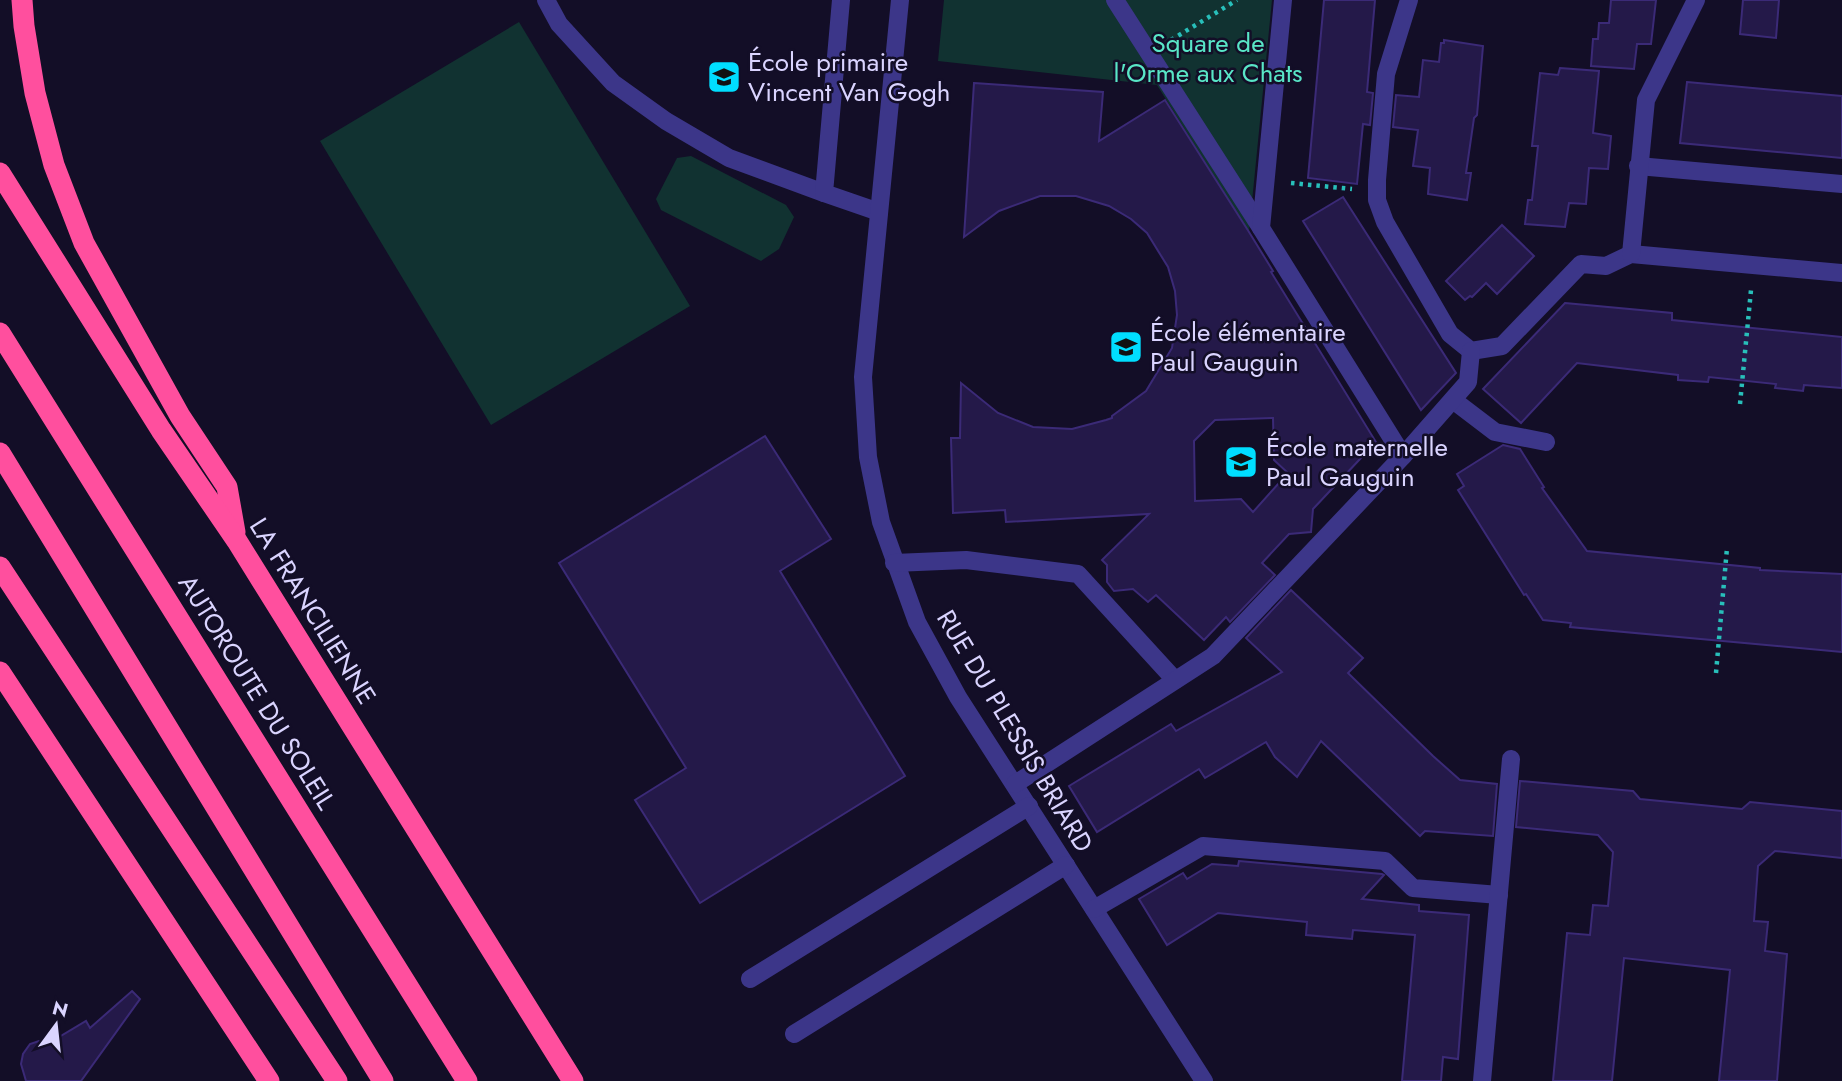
<svg xmlns="http://www.w3.org/2000/svg" width="1842" height="1081" viewBox="0 0 1842 1081" font-family="Jost,sans-serif">
	<style>
		.green { fill: #113231 }
		.building { fill: #241949; stroke: #3b2a77; stroke-width: 2; fill-rule: evenodd }
		.lines { fill: none; stroke-linecap: round; stroke-linejoin: round }
		.path { stroke: #28bfba; stroke-width: 4.5; stroke-dasharray: 3.5 5; stroke-linecap: butt }
		.minor { stroke: #3c3689; stroke-width: 18 }
		.highway { stroke: #ff4f9e; stroke-width: 21 }
		.labels { text-anchor: middle; dominant-baseline: central; stroke-width: 5; stroke-linejoin: round; paint-order: stroke }
		.park-label { font-size: 26px; fill: #59e6c7; stroke: #130e27 }
		.poi-label { font-size: 26px; fill: #dad4ff; stroke: #130e27; text-anchor: start }
		.street-label { font-size: 26px; fill: #dad4ff; stroke: #130e27 }
	</style>
	<rect width="100%" height="100%" fill="#130e27"/>
	<g class="green">
		<path d="M944 0H1272L1249 232 1157 85 938 61Z"/>
		<path d="M519 22 690 306 491 425 320 141Z"/>
		<path d="M691 156 786 205 794 217 779 249 761 261 661 210 656 199 677 158Z"/>
	</g>
	<g class="building">
		<path d="M1324 0H1375L1367 92 1373 93 1370 125 1363 124 1357 184 1308 178Z"/>
		<path d="M1611 0H1656L1651 44H1637L1634 69 1591 66 1593 39H1598L1599 23H1609Z"/>
		<path d="M1743 0H1779L1776 38 1740 34Z"/>
		<path d="M1444 40 1483 46 1477 115 1474 118 1466 173H1471L1467 200 1428 194 1430 168 1413 166 1418 130 1393 127 1396 95 1419 97 1423 60 1439 62 1441 43H1444Z"/>
		<path d="M1560 68 1599 71 1593 133 1611 136 1608 169 1589 168 1586 204 1569 203 1565 227 1525 224 1528 200H1532L1538 146H1532L1540 73 1558 75Z"/>
		<path d="M1687 82 1842 96V158L1680 143Z"/>
		<path d="M974 83 1103 92 1099 141 1165 100 1249 232 1273 271 1271 272 1376 442 1313 509 1311 532 1289 534 1262 563 1275 575 1230 622 1226 617 1204 640 1156 595 1148 602 1133 589 1114 591 1107 582V565L1102 560 1149 514 1006 522 1005 510 953 513 951 438H960L961 383 998 413 1033 427 1072 429 1106 420 1112 418V416L1146 391 1172 348 1177 315 1175 291 1168 267 1147 233 1131 219 1109 206 1076 196H1040L999 211 964 237ZM1273 418 1274 460 1288 473 1253 512 1241 499 1195 501 1194 441 1215 420Z"/>
		<path d="M1343 197 1456 373 1421 410 1303 221Z"/>
		<path d="M1502 225 1534 256 1497 294 1486 283 1472 297 1470 296 1465 300 1446 281Z"/>
		<path d="M1565 303 1672 313V320L1842 337V388L1804 385 1803 391 1775 388 1776 384 1709 377 1708 382 1678 380V375L1577 363 1521 423 1483 389Z"/>
		<path d="M765 436 831 539 780 571 905 776 700 903 635 800 686 768 559 563Z"/>
		<path d="M1503 445 1520 449 1544 487 1542 488 1587 551 1760 568V570L1842 574V652L1570 627 1571 623 1543 620 1526 594 1524 595 1458 490 1464 486 1457 474Z"/>
		<path d="M1291 590 1363 658 1348 673 1433 756 1460 780 1497 784 1493 836 1425 831 1420 836 1321 741 1297 777 1275 757 1266 742 1205 778 1199 769 1097 832 1069 786 1171 724 1176 731 1282 672 1246 638Z"/>
		<path d="M1520 781 1633 791 1640 799 1742 809 1750 802 1842 811V858L1775 851 1758 866 1754 921 1768 922 1765 951 1787 954 1777 1081H1719L1730 970 1624 958 1612 1081H1553L1567 933 1590 935 1593 905 1608 906 1613 852 1598 835 1516 827Z"/>
		<path d="M1239 861 1382 874 1384 875 1362 899 1419 905V911L1469 915 1458 1059 1443 1057 1441 1081H1402L1415 935 1353 930 1352 939 1306 935 1307 922 1218 913 1167 945 1139 899 1183 873 1187 879 1212 864 1238 866Z"/>
		<path d="M132 991 140 999 81 1081H26L21 1064 23 1054 30 1044 39 1041 54 1040 86 1021 90 1028Z"/>
	</g>
	<g class="lines">
		<g class="path">
			<path d="M1171 40 1237 0"/>
			<path d="M1291 183 1352 189"/>
			<path d="M1740 404 1751 290"/>
			<path d="M1716 673 1727 548"/>
		</g>
		<g class="minor">
			<path d="M546 0 559 24 613 83 666 121 729 158 824 193"/>
			<path d="M841 0 824 193 879 212"/>
			<path d="M900 0 863 377 868 457 881 522 917 622 958 697 1204 1081"/>
			<path d="M1115 0 1261 228"/>
			<path d="M1283 0 1261 228 1403 456"/>
			<path d="M1409 0 1386 74 1377 180V200L1385 222 1450 334 1471 351 1502 346 1581 264 1606 266 1631 254 1842 273"/>
			<path d="M1638 166 1842 184"/>
			<path d="M1631 254 1646 100 1696 0"/>
			<path d="M1453 400 1495 432 1546 442"/>
			<path d="M894 563 966 560 1078 574 1175 680"/>
			<path d="M1015 784 1213 656 1403 456 1468 382 1471 351"/>
			<path d="M1094 909 1203 846 1385 861 1413 888 1499 895"/>
			<path d="M750 979 1029 806"/>
			<path d="M794 1034 1066 865"/>
			<path d="M1482 1081 1511 759"/>
		</g>
		<g class="highway">
			<path d="M22 0 24 26 35 93 54 165 84 243 180 416 227 487 235 532"/>
			<path d="M0 173 161 430 237 541 573 1081"/>
			<path d="M0 333 467 1081"/>
			<path d="M0 453 383 1081"/>
			<path d="M0 567 337 1081"/>
			<path d="M0 672 269 1081"/>
		</g>
	</g>
	<defs>
		<symbol id="school-square" viewBox="-11 -11 22 22"><rect x="-9" y="-9" width="18" height="18" rx="4" fill="#00deff" stroke="#130e27"/><path d="M0-5L7-2L0 1L-7-2ZM-4 1L0 2.5L4 1V4Q0 6-4 4Z" fill="#111"/></symbol>
	</defs>
	<g fill-rule="evenodd">
		<use href="#school-square" x="705" y="58" width="38" height="38"/>
		<use href="#school-square" x="1107" y="328" width="38" height="38"/>
		<use href="#school-square" x="1222" y="443" width="38" height="38"/>
	</g>
	<g class="labels">
		<g class="park-label">
			<text x="1208" y="43">Square de<tspan x="1208" dy="30">l'Orme aux Chats</tspan></text>
		</g>
		<g class="poi-label">
			<text x="748" y="62">École primaire<tspan x="748" dy="30">Vincent Van Gogh</tspan></text>
			<text x="1150" y="332">École élémentaire<tspan x="1150" dy="30">Paul Gauguin</tspan></text>
			<text x="1266" y="447">École maternelle<tspan x="1266" dy="30">Paul Gauguin</tspan></text>
		</g>
		<g class="street-label">
			<text transform="translate(313 611) rotate(58)">LA FRANCILIENNE</text>
			<text transform="translate(257 692) rotate(58)">AUTOROUTE DU SOLEIL</text>
			<text transform="translate(1015 731) rotate(59)">RUE DU PLESSIS BRIARD</text>
		</g>
	</g>
	<g transform="translate(56 1025) rotate(15)" stroke="#130e27" stroke-width="5" paint-order="stroke">
	<path d="M0-5L12 26L0 18L-12 26Z" fill="#dad4ff"/>
	<text y="-10" font-size="19" font-weight="bold" text-anchor="middle" fill="#dad4ff">N</text>
	</g>
</svg>
